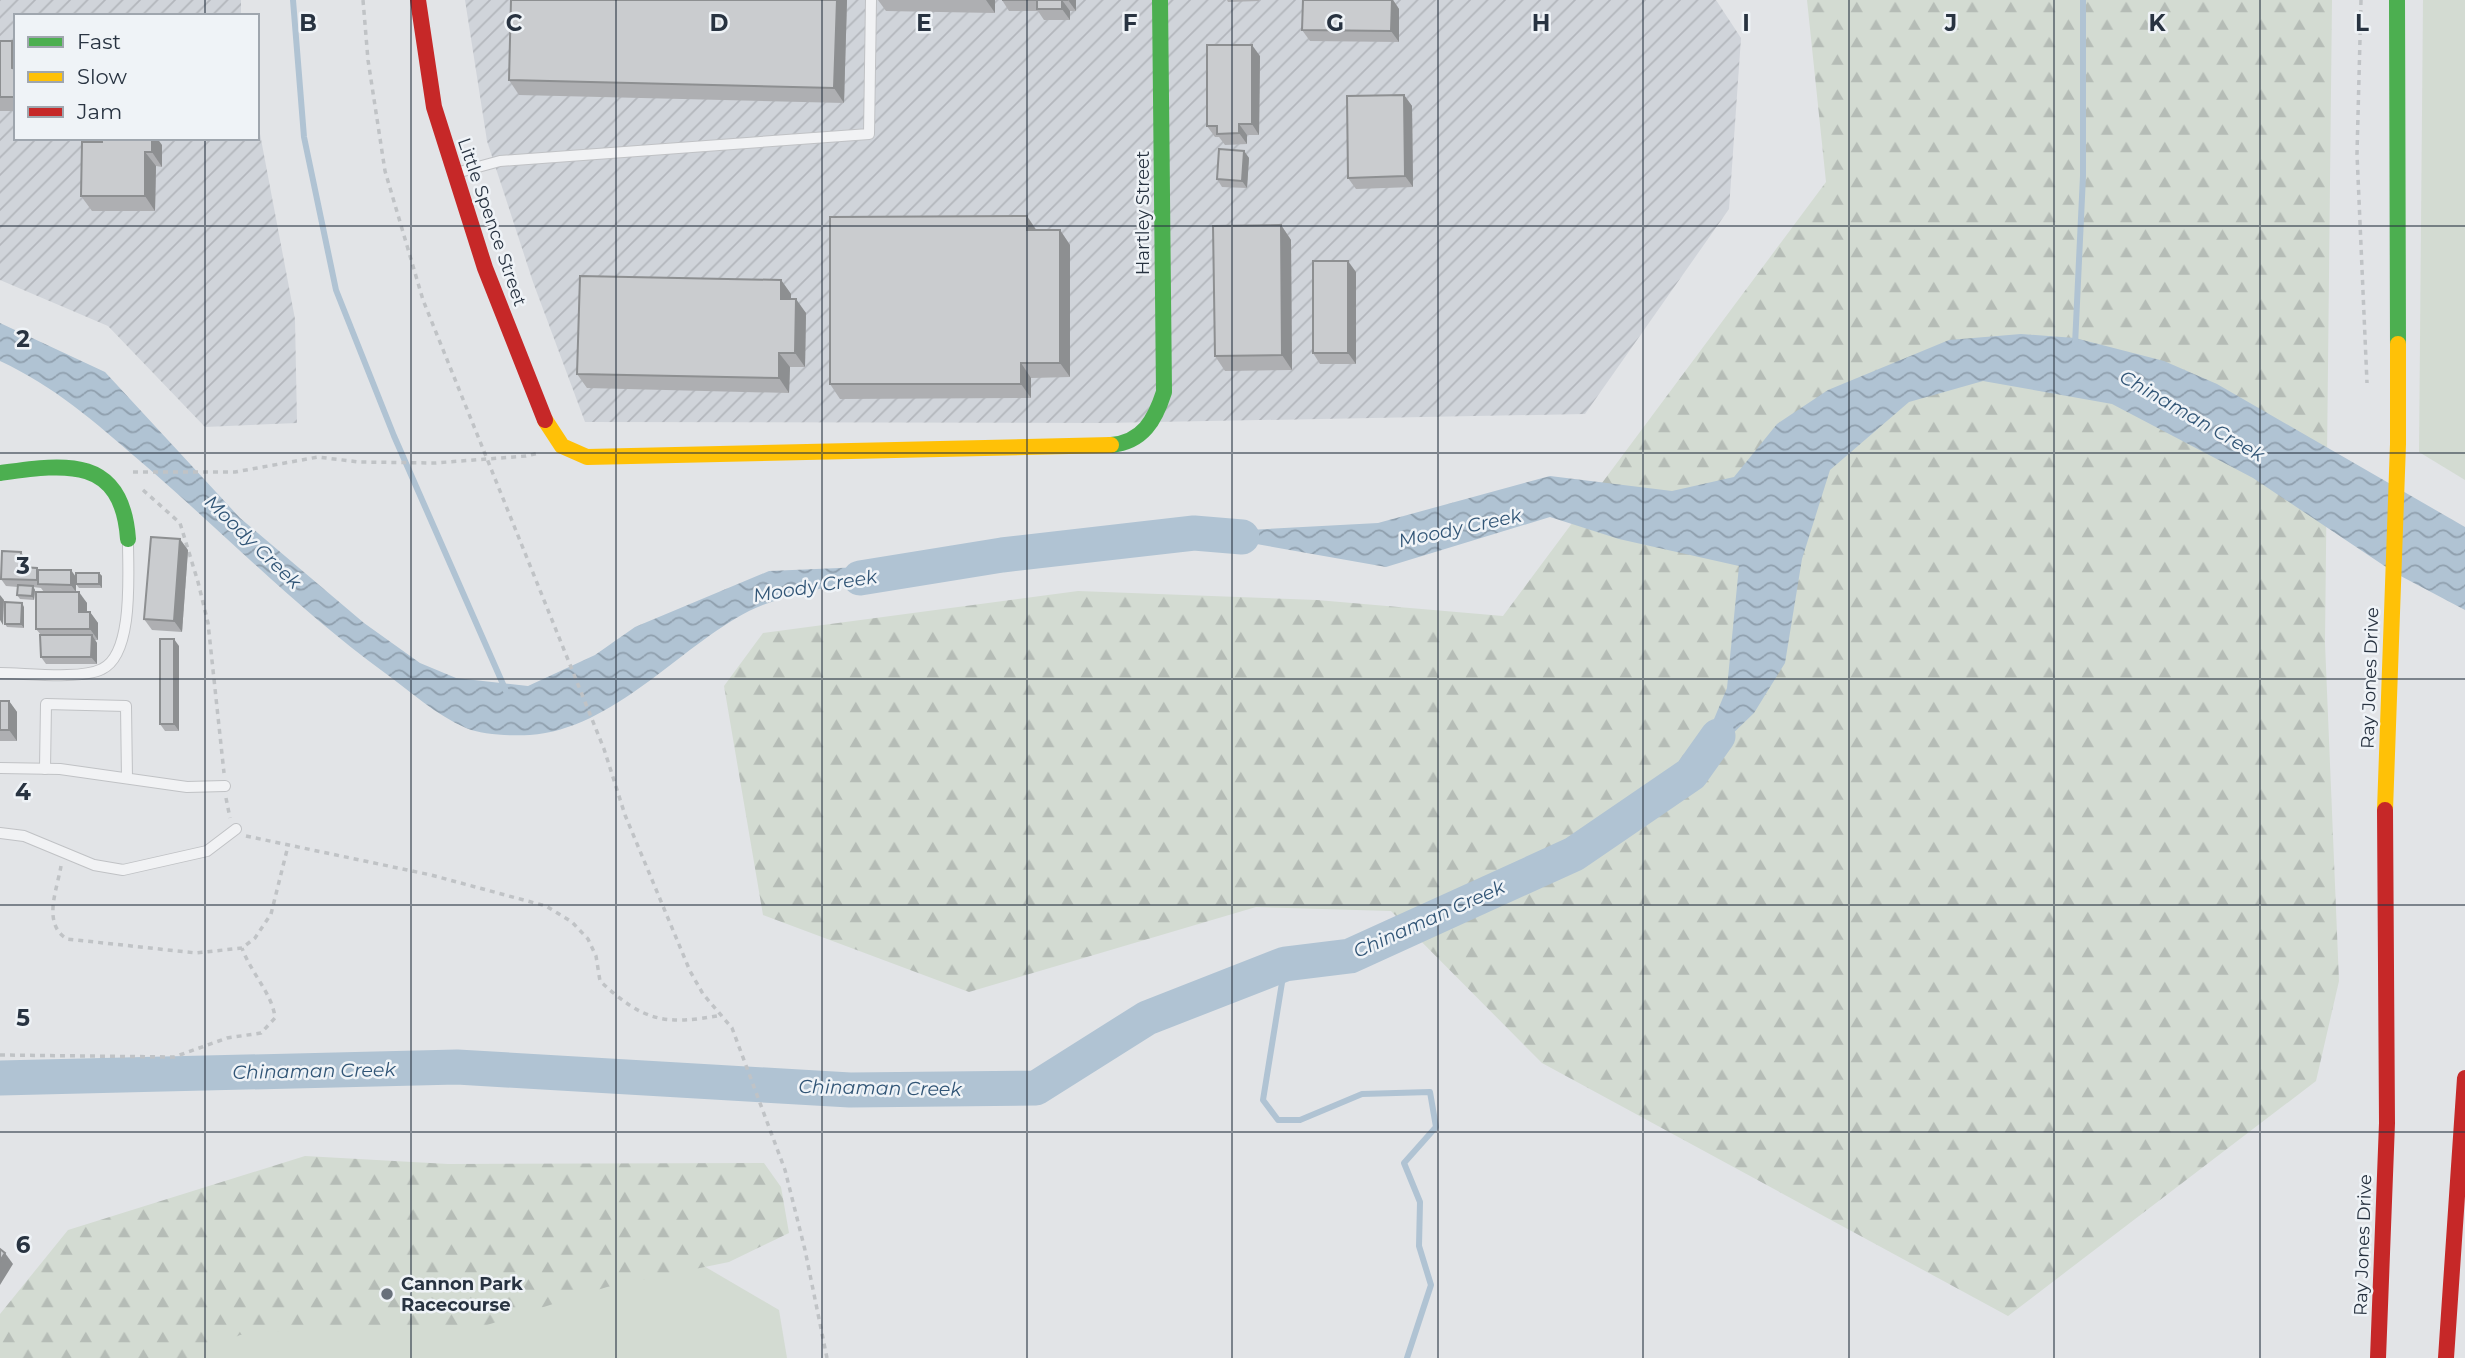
<svg xmlns="http://www.w3.org/2000/svg" width="2465" height="1358" viewBox="0 0 2465 1358" font-family="Montserrat,sans-serif">
	<style>
		.industrial { fill: url(#industrial-furrows) }
		.green { fill: #d3dbd2 }
		.forest { fill: url(#forest-firs) }
		.water { fill: url(#water-waves) }
		.lines { fill: none; stroke-linecap: round; stroke-linejoin: round }
		.stream { stroke: #b0c3d3; stroke-width: 6 }
		.river { stroke: #b0c3d3; stroke-width: 35 }
		.lane-casing { stroke: #c0c2c5; stroke-width: 12 }
		.path { stroke: #c0c3c6; stroke-width: 3.5; stroke-dasharray: 5 5; stroke-linecap: butt }
		.lane { stroke: #f1f2f4; stroke-width: 10 }
		.fast { stroke: #4caf50; stroke-width: 16 }
		.slow { stroke: #ffc107; stroke-width: 16 }
		.jam { stroke: #c62828; stroke-width: 16 }
		.wall { fill: #aeafb2 }
		.shaded-wall { fill: #8d8f91 }
		.building { fill: #cacccf; stroke: #8d8f91; stroke-width: 2 }
		.grid { fill: none; stroke: #283341; stroke-width: 2; stroke-opacity: 0.55 }
		.poi-dot { fill: #69717b; stroke: #eff3f7; stroke-width: 2.5 }
		.labels { text-anchor: middle; dominant-baseline: central; stroke-width: 5; stroke-linejoin: round; paint-order: stroke }
		.street-label { font-size: 18px; fill: #283341; stroke: #eff3f7 }
		.poi-label { font-size: 18px; font-weight: bold; fill: #283341; stroke: #eff3f7; text-anchor: start }
		.water-label { font-size: 19px; font-style: italic; fill: #315576; stroke: #eff3f7 }
		.grid-label { font-size: 23px; text-anchor: middle; font-weight: bold; fill: #283341; stroke: #eff3f7; stroke-width: 5; stroke-linejoin: round; paint-order: stroke }
	</style>
	<defs>
		<pattern id="industrial-furrows" width="10" height="10" patternUnits="userSpaceOnUse" patternTransform="scale(1.75)"><rect width="10" height="10" fill="#d0d4da"/><path d="M-1 1l2-2M0 10L10 0M9 11l2-2" fill="none" stroke="#b3b6bc"/></pattern>
		<pattern id="forest-firs" width="22" height="20" patternUnits="userSpaceOnUse" patternTransform="scale(1.75)"><rect width="22" height="20" fill="#d3dbd2"/><path d="M5 1l3.5 6h-7zM16 11l3.5 6h-7z" fill="#b5bcb6"/></pattern>
		<pattern id="water-waves" width="16" height="10" patternUnits="userSpaceOnUse" patternTransform="scale(1.75)"><rect width="16" height="10" fill="#b0c3d3"/><path d="M0 5q4-4 8 0t8 0" fill="none" stroke="#8f9fad"/></pattern>
	</defs>
	<rect width="100%" height="100%" fill="#e2e4e7"/>
	<g class="industrial">
		<path d="M0 0H241V16H16V138H257V118L295 319 297 423 205 427 108 326 0 280Z"/>
		<path d="M465 0H1716L1741 38 1729 209 1585 414 1105 423 585 422 533 282 487 141Z"/>
	</g>
	<g class="green">
		<path d="M2423 0H2465V480L2419 452Z"/>
		<path d="M620 1217 779 1310 787 1358H0Z"/>
	</g>
	<g class="forest">
		<path d="M1807 0H2332L2325 643 2339 981 2316 1081 2008 1316 1542 1063 1391 911 1256 907 969 992 763 915 724 686 763 633 1078 591 1317 600 1503 616 1826 182Z"/>
		<path d="M305 1156 448 1164 764 1163 781 1187 789 1233 729 1262 607 1287 471 1330 349 1326 240 1335 189 1358H0V1314L68 1230Z"/>
	</g>
	<g class="water">
		<path d="M0 323 105 372 240 518 364 623 420 663 456 678 528 686 595 655 635 627 769 571 886 566 906 571C862 581 787 592 749 611 679 647 614 729 530 735 512 736 482 735 466 728 436 715 411 692 385 673 298 610 222 531 140 461 95 422 54 386 0 361Z"/>
		<path d="M2021 334 2075 338 2164 361 2217 384 2465 527V610L2395 573 2253 478 2112 404 1983 381 1909 402 1830 470 1802 559 1785 663 1754 713 1691 774 1727 688 1739 566 1619 539 1550 517 1386 567 1194 533 1378 523 1550 476 1672 491 1734 477 1777 424 1828 390 1949 340Z"/>
	</g>
	<g class="lines">
		<g class="stream">
			<path d="M293 0 304 137 336 290 394 436 506 691"/>
			<path d="M2075 345 2083 176V0"/>
			<path d="M1285 964 1263 1100 1278 1120H1300L1362 1094 1430 1092 1436 1127 1404 1163 1420 1202 1419 1246 1431 1285 1407 1358"/>
		</g>
		<g class="river">
			<path d="M860 578 1002 555 1194 533 1242 537"/>
			<path d="M0 1078 457 1067 850 1090 1036 1088 1147 1018 1285 964 1350 956 1574 854 1691 774 1718 736"/>
		</g>
		<defs>
			<g id="lane">
				<path d="M456 173 500 161 869 134 871 0"/>
				<path d="M0 673C26 673 80 680 102 669 134 654 128 573 128 542"/>
				<path d="M0 768 60 769 187 787 225 786"/>
				<path d="M45 769 46 704 126 706 127 778"/>
				<path d="M0 833 24 836 94 865 123 870 207 851 236 829"/>
			</g>
		</defs>
		<use href="#lane" class="lane-casing"/>
		<g class="path">
			<path d="M363 0 368 60 385 171 423 300 604 749 625 815 690 971 703 994 732 1028 785 1170 805 1250 827 1358"/>
			<path d="M2361 0 2357 154 2367 383"/>
			<path d="M133 472H235L318 457 359 462 435 463 526 456 539 453"/>
			<path d="M143 490 180 523 198 582 208 623 224 773"/>
			<path d="M226 798 230 818"/>
			<path d="M246 836 431 875 546 906 572 922 588 939 596 956 600 981C643 1021 664 1026 722 1015"/>
			<path d="M61 866C57 890 42 924 67 939L196 953 242 948 255 938 271 914 288 846"/>
			<path d="M0 1055 174 1057 227 1038 261 1033 275 1018C273 995 251 973 242 948"/>
		</g>
		<use href="#lane" class="lane"/>
		<g class="fast">
			<path d="M2397 0 2398 344"/>
			<path d="M1111 445C1143 442 1155 420 1164 392L1160 0"/>
			<path d="M0 473C65 464 122 455 128 539"/>
		</g>
		<g class="slow">
			<path d="M545 420 562 446 587 457 1111 445"/>
			<path d="M2385 810 2398 444V344"/>
		</g>
		<g class="jam">
			<path d="M418 0 434 107 485 268 545 420"/>
			<path d="M2378 1358 2387 1123 2385 810"/>
			<path d="M2446 1358 2465 1078"/>
		</g>
	</g>
	<g class="wall">
		<path d="M511 0H847L844 103 519 95 509 80Z"/>
		<path d="M878 0H995V13L886 11Z"/>
		<path d="M1002 0H1076V11H1070V20H1044L1038 11H1009Z"/>
		<path d="M1227 0H1259V1L1228 2Z"/>
		<path d="M1303 0H1393L1399 9V42L1310 41 1302 30Z"/>
		<path d="M0 41H12L16 46V111H0Z"/>
		<path d="M1260 56 1259 135H1247V144L1225 145 1219 137H1215L1207 126Z"/>
		<path d="M1404 95 1412 106 1413 187 1356 189 1348 178Z"/>
		<path d="M80 138H100V142L162 145V167L156 166 155 211H92L81 196 82 142Z"/>
		<path d="M1244 151 1249 158 1247 188 1222 187 1217 179Z"/>
		<path d="M1281 225 1291 240 1292 370 1225 371 1215 356Z"/>
		<path d="M1037 230H1060L1070 245V377L1031 378V398L840 399 830 384Z"/>
		<path d="M1356 272V364H1320L1313 353Z"/>
		<path d="M781 280 791 294V299L806 313 805 367H790L789 393 587 388 577 374Z"/>
		<path d="M188 550 182 632 152 630 144 619Z"/>
		<path d="M21 552 26 560V567L39 570H71L76 592 87 603V612H90L98 623V640H95L97 643V664H46L41 657V635L36 629 44 592 41 588 33 587 35 590 34 600 20 599 17 595 18 587 6 586 1 579Z"/>
		<path d="M99 573 102 576V588H79L76 584Z"/>
		<path d="M24 607V628L7 627 5 624Z"/>
		<path d="M179 646V731H165L160 724Z"/>
		<path d="M0 701H9L17 712V741H0Z"/>
	</g>
	<g class="shaded-wall">
		<path d="M837 0H847L844 103 834 88Z"/>
		<path d="M986 0H995V13Z"/>
		<path d="M1062 0 1070 11V20L1062 9Z"/>
		<path d="M1068 0H1076V11Z"/>
		<path d="M1392 0H1393L1399 9V42L1391 31Z"/>
		<path d="M12 41 16 46V74L12 68Z"/>
		<path d="M1252 45 1260 56 1259 135 1252 124Z"/>
		<path d="M14 83 16 86V100L14 97Z"/>
		<path d="M1404 95 1412 106 1413 187 1405 176Z"/>
		<path d="M1239 124 1247 135V144L1239 133Z"/>
		<path d="M94 138H100V148Z"/>
		<path d="M152 138H157L162 145V167L152 152Z"/>
		<path d="M1244 151 1249 158 1247 188 1242 181Z"/>
		<path d="M145 152 156 166 155 211 145 196Z"/>
		<path d="M1027 216 1037 231 1027 230Z"/>
		<path d="M1281 225 1291 240 1292 370 1282 355Z"/>
		<path d="M1060 230 1070 245V377L1060 363Z"/>
		<path d="M1348 261 1356 272V364L1348 353Z"/>
		<path d="M781 280 791 294V313L781 299Z"/>
		<path d="M796 299 806 313 805 367 795 353Z"/>
		<path d="M779 353 790 367 789 393 779 378Z"/>
		<path d="M1021 363 1031 378V398L1021 384Z"/>
		<path d="M180 539 188 550 182 632 174 621Z"/>
		<path d="M21 552 26 560 25 574 20 567Z"/>
		<path d="M71 570 76 577V592L71 585Z"/>
		<path d="M99 573 102 576V588L99 584Z"/>
		<path d="M33 586 35 590 34 600 32 596Z"/>
		<path d="M79 592 87 603V623L79 612Z"/>
		<path d="M0 595 4 600 3 625 0 620Z"/>
		<path d="M22 603 24 607V628L21 624Z"/>
		<path d="M90 612 98 623V640L90 629Z"/>
		<path d="M92 635 97 643V664L91 657Z"/>
		<path d="M174 639 179 646V731L174 724Z"/>
		<path d="M9 701 17 712V741L9 730Z"/>
		<path d="M5 1253 13 1264 0 1285V1261Z"/>
	</g>
	<g class="building">
		<path d="M511 0H837L834 88 509 80Z"/>
		<path d="M1002 0H1068H1062V9H1037V0Z"/>
		<path d="M1303 0H1392L1391 31 1302 30Z"/>
		<path d="M0 41H12V68L16 69V83H14V97H0Z"/>
		<path d="M1207 45H1252V124H1239V133L1217 134V126H1207Z"/>
		<path d="M1404 95 1405 176 1348 178 1347 96Z"/>
		<path d="M102 138H152V152H145V196H81L82 142H102Z"/>
		<path d="M1219 149 1244 151 1242 181 1217 179Z"/>
		<path d="M1027 216V230H1060V363H1021V384H830V217Z"/>
		<path d="M1281 225 1282 355 1215 356 1213 226Z"/>
		<rect x="1313" y="261" width="35" height="92"/>
		<path d="M580 276 781 280V299H796L795 353H779V378L577 374Z"/>
		<path d="M151 537 180 539 174 621 144 619Z"/>
		<path d="M2 551 21 552 20 567 37 568V580L1 579Z"/>
		<path d="M38 570H71V585L38 584Z"/>
		<rect x="76" y="573" width="23" height="11"/>
		<path d="M18 585 33 586 32 596 17 595Z"/>
		<path d="M36 592H79V612H90V629H36Z"/>
		<path d="M5 602 22 603 21 624H5Z"/>
		<path d="M40 635H92L91 657H41Z"/>
		<rect x="160" y="639" width="14" height="85"/>
		<rect x="0" y="701" width="9" height="29"/>
		<path d="M0 1249 5 1253 0 1261Z"/>
	</g>
	<path class="grid" d="M205 0V16M411 0V1358M616 0V1358M822 0V1358M1027 0V1358M1232 0V1358M1438 0V1358M1643 0V1358M1849 0V1358M2054 0V1358M2260 0V1358M205 138V1358M0 226H2465M0 453H2465M0 679H2465M0 905H2465M0 1132H2465"/>
	<circle class="poi-dot" cx="387" cy="1294" r="7"/>
	<g class="labels">
		<g class="street-label">
			<text transform="translate(1143 213) rotate(-90)">Hartley Street</text>
			<text transform="translate(492 222) rotate(71)">Little Spence Street</text>
			<text transform="translate(2370 678) rotate(-88)">Ray Jones Drive</text>
			<text transform="translate(2363 1245) rotate(-88)">Ray Jones Drive</text>
		</g>
		<g class="poi-label">
			<text x="401" y="1284">Cannon Park<tspan x="401" dy="21">Racecourse</tspan></text>
		</g>
		<g class="water-label">
			<text transform="translate(2192 416) rotate(30)">Chinaman Creek</text>
			<text transform="translate(1460 528) rotate(-12)">Moody Creek</text>
			<text transform="translate(253 542) rotate(44)">Moody Creek</text>
			<text transform="translate(815 586) rotate(-9)">Moody Creek</text>
			<text transform="translate(1429 919) rotate(-24)">Chinaman Creek</text>
			<text transform="translate(314 1071) rotate(-1)">Chinaman Creek</text>
			<text transform="translate(880 1088) rotate(1)">Chinaman Creek</text>
		</g>
	</g>
	<g class="grid-label">
		<text x="308" y="31">B</text>
		<text x="514" y="31">C</text>
		<text x="719" y="31">D</text>
		<text x="924" y="31">E</text>
		<text x="1130" y="31">F</text>
		<text x="1335" y="31">G</text>
		<text x="1541" y="31">H</text>
		<text x="1746" y="31">I</text>
		<text x="1951" y="31">J</text>
		<text x="2157" y="31">K</text>
		<text x="2362" y="31">L</text>
		<text x="23" y="347">2</text>
		<text x="23" y="574">3</text>
		<text x="23" y="800">4</text>
		<text x="23" y="1026">5</text>
		<text x="23" y="1253">6</text>
	</g>
	<rect x="14" y="14" width="245" height="126" fill="#eff3f7" stroke="#9fa6ae" stroke-width="2"/>
	<rect x="28" y="37" width="35" height="10" fill="#4caf50" stroke="#9fa6ae" stroke-width="2"/>
	<text x="77" y="49" font-size="21" fill="#283341">Fast</text>
	<rect x="28" y="72" width="35" height="10" fill="#ffc107" stroke="#9fa6ae" stroke-width="2"/>
	<text x="77" y="84" font-size="21" fill="#283341">Slow</text>
	<rect x="28" y="107" width="35" height="10" fill="#c62828" stroke="#9fa6ae" stroke-width="2"/>
	<text x="77" y="119" font-size="21" fill="#283341">Jam</text>
</svg>
